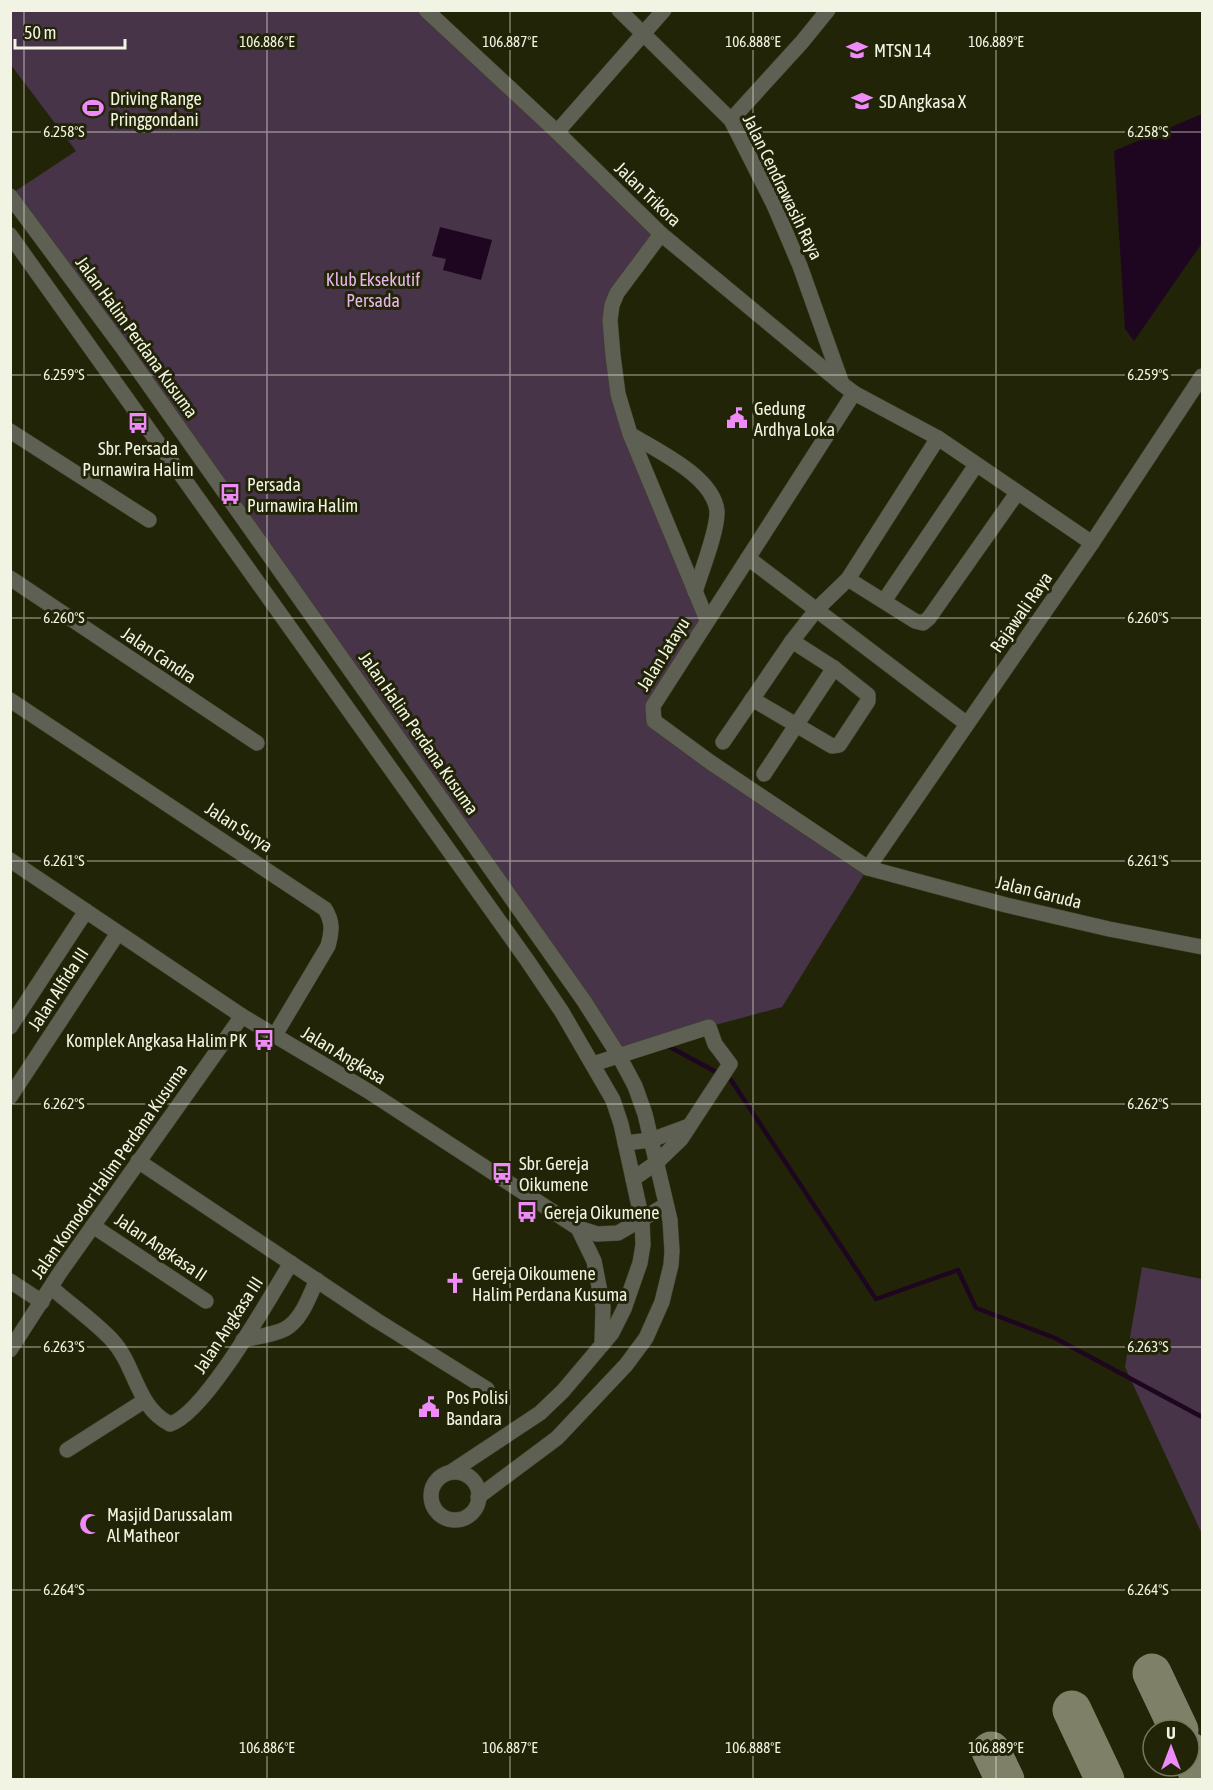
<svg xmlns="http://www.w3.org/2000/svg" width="1213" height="1790" viewBox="0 0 1213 1790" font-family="'Asap Condensed',sans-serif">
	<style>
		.green { fill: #473449 }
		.water { fill: #1e0620 }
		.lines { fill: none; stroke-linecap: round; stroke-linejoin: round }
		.stream { stroke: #1e0620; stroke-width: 4.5 }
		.taxiway { stroke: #7e8068; stroke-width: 39 }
		.minor-casing { stroke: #3f4126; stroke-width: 16 }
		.minor { stroke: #5e6053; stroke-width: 15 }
		.ticks { fill: none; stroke: #f2f4e3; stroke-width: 1.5; stroke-opacity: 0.45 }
		.labels { text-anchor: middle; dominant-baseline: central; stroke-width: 6; stroke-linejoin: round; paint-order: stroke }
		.poi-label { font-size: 18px; fill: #f2f4e3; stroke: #222407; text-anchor: start }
		.street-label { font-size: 18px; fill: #f2f4e3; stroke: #222407 }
		.park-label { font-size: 18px; fill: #e8b6ec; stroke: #222407 }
		.ticks-label { font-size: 15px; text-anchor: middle; fill: #f2f4e3; stroke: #222407; stroke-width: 6; stroke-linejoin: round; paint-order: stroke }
	</style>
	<rect width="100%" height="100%" fill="#222407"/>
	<g class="green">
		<path d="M11 11H426L661 234 612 305 618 394 707 620 653 717 868 868 782 1007 719 1024 619 1056 11 194 76 151 11 65Z"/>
		<path d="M1142 1267 1202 1279V1534L1125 1367Z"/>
	</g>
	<g class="water">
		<path d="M1202 114V243L1134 341 1125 329 1114 151Z"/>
		<path d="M440 227 492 240 481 280 443 270 446 259 432 256Z"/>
	</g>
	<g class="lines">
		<path class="stream" d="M668 1046 731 1080 876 1299 958 1270 976 1308 1055 1338 1202 1417"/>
		<g class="taxiway">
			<path d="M1152 1673 1179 1730"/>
			<path d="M1072 1710 1105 1780"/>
			<path d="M991 1751 1005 1780"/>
			<path d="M1189 1751 1201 1780"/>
		</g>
		<defs>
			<g id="minor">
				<path d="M426 10 557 132 661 234 842 384 854 393 938 438 1092 543"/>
				<path d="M619 10 731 120 774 205 800 266 842 384"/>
				<path d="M731 120 802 42 828 10"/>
				<path d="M557 132 664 10"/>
				<path d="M10 196 122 347 584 1001 619 1056 635 1086 645 1114 670 1220 672 1251 671 1265 662 1302 646 1338 626 1365 557 1438 478 1497"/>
				<path d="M661 234 617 293 612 305 610 320 613 356 618 394 630 434 707 620"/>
				<path d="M10 235 527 960 562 1012 613 1100 621 1124 642 1220 643 1245 640 1263 624 1309 612 1333 563 1391 540 1413 451 1472"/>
				<path d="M854 393 653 706 654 721 710 762 868 868 1006 905 1109 929 1202 947"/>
				<path d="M10 431 149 520"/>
				<path d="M630 434C657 451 713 476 717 511 718 530 701 572 695 592"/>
				<path d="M748 558 967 724"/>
				<path d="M10 578 257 743"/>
				<path d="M848 579 915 621 923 623 929 618 1017 493"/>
				<path d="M884 601 976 465"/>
				<path d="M752 699 832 746 839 745 868 701V695L834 668 792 641"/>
				<path d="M10 700 325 909C333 922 332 931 328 946L275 1035"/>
				<path d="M723 742 792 641 817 609 848 579 938 438"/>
				<path d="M764 774 834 668"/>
				<path d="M10 860 242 1016 368 1091 578 1228 597 1234 618 1233 666 1205"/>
				<path d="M868 868 1092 543 1202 376"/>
				<path d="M10 1027 86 911"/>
				<path d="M593 1064 709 1027 715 1044 730 1064 681 1139 656 1163 633 1179"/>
				<path d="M10 1097 118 933"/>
				<path d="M625 1143 651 1140 689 1126"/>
				<path d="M138 1161 376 1320 487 1389"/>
				<path d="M93 1226 206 1301"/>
				<path d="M578 1228 594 1261 603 1307 602 1345"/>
				<path d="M10 1281 42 1302"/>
				<path d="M52 1288C71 1305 94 1321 112 1340 136 1366 136 1407 170 1424 205 1414 270 1297 291 1263"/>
				<path d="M243 1340C256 1337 273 1335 285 1329 302 1320 309 1296 317 1280"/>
				<path d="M10 1350 61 1271 242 1016"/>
				<path d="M67 1450 144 1401"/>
				<circle cx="455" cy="1496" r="24"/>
			</g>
		</defs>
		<use href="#minor" class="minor-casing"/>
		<use href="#minor" class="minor"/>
	</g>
	<path class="ticks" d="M24 10V1780M267 10V1780M510 10V1780M753 10V1780M996 10V1780M10 132H1202M10 375H1202M10 618H1202M10 861H1202M10 1104H1202M10 1347H1202M10 1590H1202"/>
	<defs>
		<symbol id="school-bare" viewBox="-9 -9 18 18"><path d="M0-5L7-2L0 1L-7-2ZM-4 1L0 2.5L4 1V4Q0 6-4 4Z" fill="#ee8bf8" stroke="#222407" stroke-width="2.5" paint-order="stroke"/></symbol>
		<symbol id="stadium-bare" viewBox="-9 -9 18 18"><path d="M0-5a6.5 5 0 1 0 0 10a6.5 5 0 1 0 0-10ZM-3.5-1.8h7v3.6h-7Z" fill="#ee8bf8" stroke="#222407" stroke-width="2.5" paint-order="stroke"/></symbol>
		<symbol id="civic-bare" viewBox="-9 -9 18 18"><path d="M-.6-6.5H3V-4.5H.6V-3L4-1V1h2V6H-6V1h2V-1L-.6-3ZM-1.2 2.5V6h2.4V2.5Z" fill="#ee8bf8" stroke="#222407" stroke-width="2.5" paint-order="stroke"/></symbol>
		<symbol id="bus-bare" viewBox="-9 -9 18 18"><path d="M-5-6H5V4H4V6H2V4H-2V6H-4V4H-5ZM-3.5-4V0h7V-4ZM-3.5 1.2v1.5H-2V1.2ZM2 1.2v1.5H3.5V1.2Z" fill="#ee8bf8" stroke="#222407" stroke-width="2.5" paint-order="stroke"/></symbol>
		<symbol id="church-bare" viewBox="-9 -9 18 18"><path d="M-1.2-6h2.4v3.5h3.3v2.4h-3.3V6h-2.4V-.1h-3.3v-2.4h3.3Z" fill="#ee8bf8" stroke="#222407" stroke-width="2.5" paint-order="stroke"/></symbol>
		<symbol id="mosque-bare" viewBox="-9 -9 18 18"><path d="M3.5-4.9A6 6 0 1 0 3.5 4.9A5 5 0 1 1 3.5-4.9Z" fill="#ee8bf8" stroke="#222407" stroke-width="2.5" paint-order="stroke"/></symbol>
	</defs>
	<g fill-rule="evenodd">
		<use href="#school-bare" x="842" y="35" width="30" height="30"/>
		<use href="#school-bare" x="847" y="86" width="30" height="30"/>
		<use href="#stadium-bare" x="78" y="93" width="30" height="30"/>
		<use href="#civic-bare" x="722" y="403" width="30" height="30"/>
		<use href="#bus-bare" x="123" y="408" width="30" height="30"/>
		<use href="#bus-bare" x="215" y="479" width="30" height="30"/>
		<use href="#bus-bare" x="249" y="1025" width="30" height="30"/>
		<use href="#bus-bare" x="487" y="1158" width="30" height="30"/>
		<use href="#bus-bare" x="512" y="1197" width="30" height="30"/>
		<use href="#church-bare" x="440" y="1268" width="30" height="30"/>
		<use href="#civic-bare" x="414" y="1392" width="30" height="30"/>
		<use href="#mosque-bare" x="75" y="1509" width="30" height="30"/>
	</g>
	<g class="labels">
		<g class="poi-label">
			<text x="874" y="50">MTSN 14</text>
			<text x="110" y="98">Driving Range<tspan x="110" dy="21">Pringgondani</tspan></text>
			<text x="879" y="101">SD Angkasa X</text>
			<text x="754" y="408">Gedung<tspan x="754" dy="21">Ardhya Loka</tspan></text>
			<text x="138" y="448" text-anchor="middle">Sbr. Persada<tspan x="138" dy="21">Purnawira Halim</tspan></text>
			<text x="247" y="484">Persada<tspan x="247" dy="21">Purnawira Halim</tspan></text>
			<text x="247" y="1040" text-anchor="end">Komplek Angkasa Halim PK</text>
			<text x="519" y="1163">Sbr. Gereja<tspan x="519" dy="21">Oikumene</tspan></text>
			<text x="544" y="1212">Gereja Oikumene</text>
			<text x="472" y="1273">Gereja Oikoumene<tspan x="472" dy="21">Halim Perdana Kusuma</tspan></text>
			<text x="446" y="1397">Pos Polisi<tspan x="446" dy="21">Bandara</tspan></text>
			<text x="107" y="1514">Masjid Darussalam<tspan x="107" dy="21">Al Matheor</tspan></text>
		</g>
		<g class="street-label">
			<text transform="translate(783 187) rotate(64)">Jalan Cendrawasih Raya</text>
			<text transform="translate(648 194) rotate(44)">Jalan Trikora</text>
			<text transform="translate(137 337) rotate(54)">Jalan Halim Perdana Kusuma</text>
			<text transform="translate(1021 612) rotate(-55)">Rajawali Raya</text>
			<text transform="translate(663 654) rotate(-58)">Jalan Jatayu</text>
			<text transform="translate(159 655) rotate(34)">Jalan Candra</text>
			<text transform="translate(419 733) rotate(55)">Jalan Halim Perdana Kusuma</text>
			<text transform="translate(239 827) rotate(33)">Jalan Surya</text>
			<text transform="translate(1039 892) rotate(14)">Jalan Garuda</text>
			<text transform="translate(58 989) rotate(-57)">Jalan Alfida III</text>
			<text transform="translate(344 1055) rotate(31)">Jalan Angkasa</text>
			<text transform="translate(109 1171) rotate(-55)">Jalan Komodor Halim Perdana Kusuma</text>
			<text transform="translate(161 1247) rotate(34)">Jalan Angkasa II</text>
			<text transform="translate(228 1325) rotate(-57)">Jalan Angkasa III</text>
		</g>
		<g class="park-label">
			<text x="373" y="279">Klub Eksekutif<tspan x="373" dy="21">Persada</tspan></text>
		</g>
	</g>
	<g class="ticks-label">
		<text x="267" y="47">106.886°E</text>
		<text x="510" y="47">106.887°E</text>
		<text x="753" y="47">106.888°E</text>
		<text x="996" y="47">106.889°E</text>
		<text x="64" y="137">6.258°S</text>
		<text x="1148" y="137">6.258°S</text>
		<text x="64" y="380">6.259°S</text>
		<text x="1148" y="380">6.259°S</text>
		<text x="64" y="623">6.260°S</text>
		<text x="1148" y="623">6.260°S</text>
		<text x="64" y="866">6.261°S</text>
		<text x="1148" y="866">6.261°S</text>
		<text x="64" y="1109">6.262°S</text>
		<text x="1148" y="1109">6.262°S</text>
		<text x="64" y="1352">6.263°S</text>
		<text x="1148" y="1352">6.263°S</text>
		<text x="64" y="1595">6.264°S</text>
		<text x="1148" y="1595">6.264°S</text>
		<text x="267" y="1753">106.886°E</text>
		<text x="510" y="1753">106.887°E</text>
		<text x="753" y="1753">106.888°E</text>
		<text x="996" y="1753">106.889°E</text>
	</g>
	<rect width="1213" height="1790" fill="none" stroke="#f2f4e3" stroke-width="24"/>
	<g transform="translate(1171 1748)"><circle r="28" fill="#222407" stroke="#75775f" stroke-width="1.5"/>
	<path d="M0-4.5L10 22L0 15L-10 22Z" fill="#ee8bf8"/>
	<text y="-9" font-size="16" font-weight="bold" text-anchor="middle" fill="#f2f4e3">U</text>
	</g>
	<path d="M15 39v9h110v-9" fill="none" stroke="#f2f4e3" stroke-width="3"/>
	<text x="24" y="39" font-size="18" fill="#f2f4e3" stroke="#222407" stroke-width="4.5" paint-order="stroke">50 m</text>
</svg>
